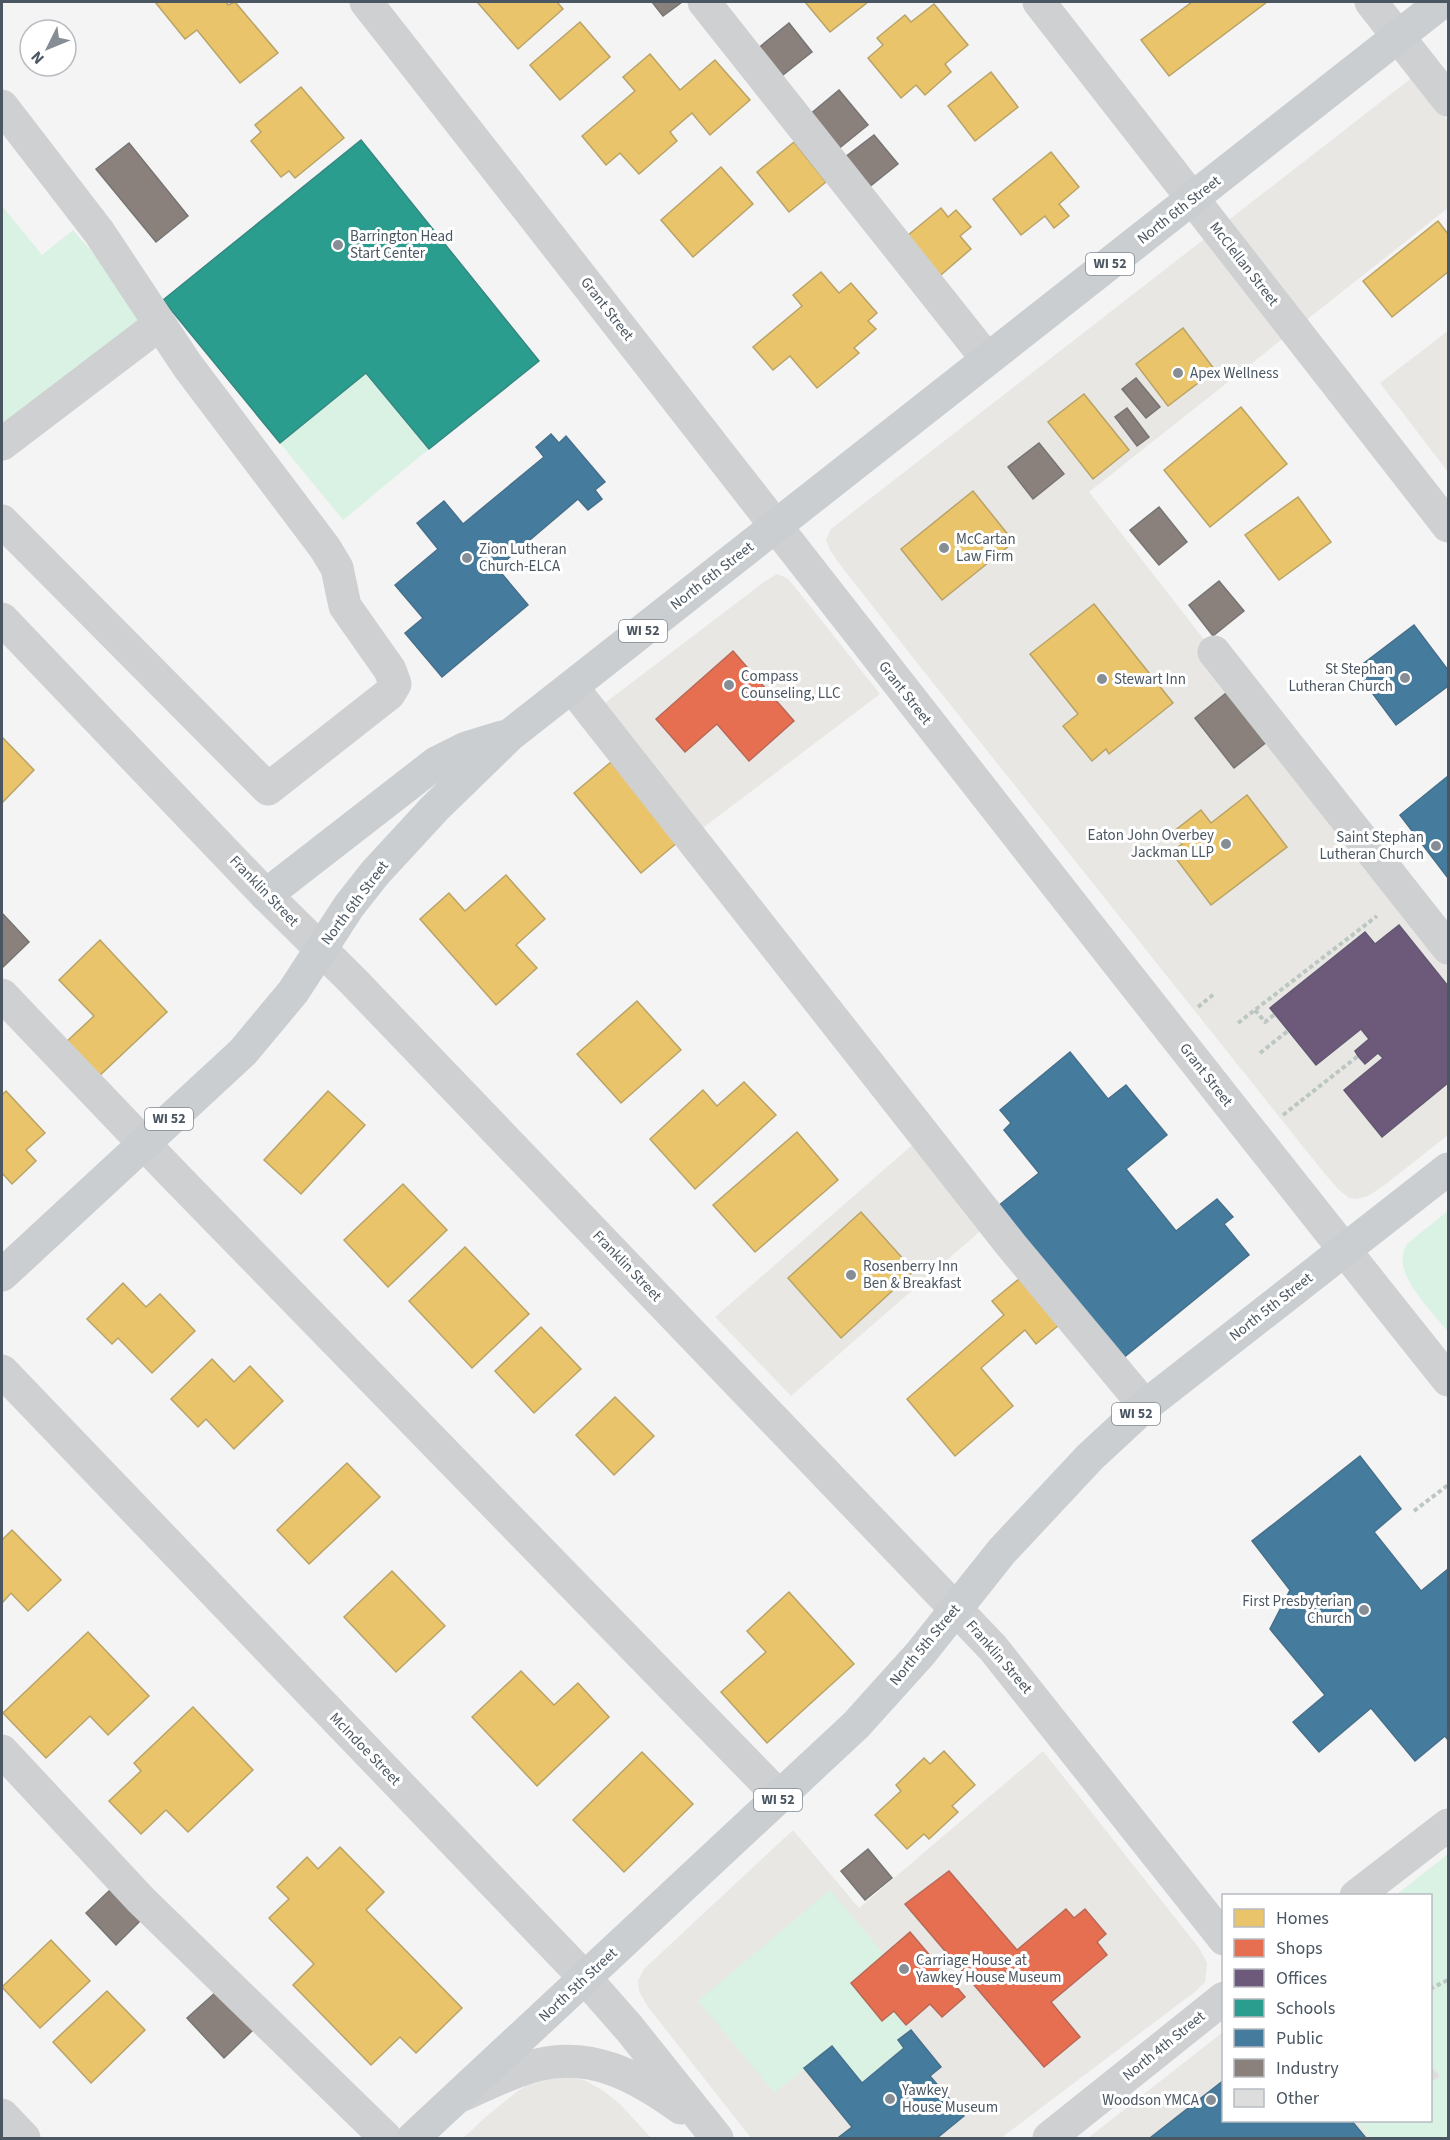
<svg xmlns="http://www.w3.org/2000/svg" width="1450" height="2140" viewBox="0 0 1450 2140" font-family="'Source Sans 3',sans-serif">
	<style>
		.commercial { fill: #e8e7e3 }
		.green { fill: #d9f2e3 }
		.homes { fill: #e9c46a; stroke: #b9a367; stroke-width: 1.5 }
		.shops { fill: #e76f51; stroke: #b86856; stroke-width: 1.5 }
		.offices { fill: #6d597a; stroke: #625872; stroke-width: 1.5 }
		.schools { fill: #2a9d8f; stroke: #348881; stroke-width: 1.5 }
		.public { fill: #457b9d; stroke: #46708b; stroke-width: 1.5 }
		.industry { fill: #8a817c; stroke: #777474; stroke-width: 1.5 }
		.building { fill: #ddddde; stroke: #e5e6e7; stroke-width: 1.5 }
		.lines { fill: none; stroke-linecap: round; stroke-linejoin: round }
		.path { stroke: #bcc7c4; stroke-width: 4; stroke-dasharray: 4.5 3; stroke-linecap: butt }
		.minor { stroke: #ced0d2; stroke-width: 33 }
		.major { stroke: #caced1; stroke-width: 33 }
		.poi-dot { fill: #868d94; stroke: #fff; stroke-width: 2 }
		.labels { text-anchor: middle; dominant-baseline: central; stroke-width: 6; stroke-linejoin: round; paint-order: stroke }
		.shield { fill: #fff; stroke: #808990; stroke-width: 1.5 }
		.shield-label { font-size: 14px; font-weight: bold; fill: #4a5661 }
		.street-label { font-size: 15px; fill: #4a5661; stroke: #fff }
		.poi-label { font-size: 15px; fill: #4a5661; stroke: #fff; text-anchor: start }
	</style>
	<rect width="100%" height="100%" fill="#f4f4f4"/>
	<g class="commercial">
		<path d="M1414 76 1448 121V208L1089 492 1206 642 1275 743 1448 966V1135L1382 1187 1368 1196 1357 1199 1349 1198 1339 1190 1324 1173 918 664 838 562 830 550 826 540 831 529Z"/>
		<path d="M1448 331V472L1380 383Z"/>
		<path d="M777 574 787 578 794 586 880 694 696 833 597 709 764 582Z"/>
		<path d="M918 1140 986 1226 791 1396 715 1317Z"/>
		<path d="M1043 1751 1199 1948 1207 1963 1205 1982 1196 1991 1001 2138H751L648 2007 639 1991 638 1981 644 1969 793 1830 859 1908Z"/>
		<path d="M1223 2032 1224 2120 1356 2121 1371 2138H1088Z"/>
		<path d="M569 2077 584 2080 602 2090 620 2104 651 2138H463L488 2115 519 2090 528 2085 553 2078Z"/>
	</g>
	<g class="green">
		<path d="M2 206 42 255 73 230 147 315 2 429Z"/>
		<path d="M366 373 429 449 343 520 280 443Z"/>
		<path d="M1448 1211V1332C1432 1310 1387 1270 1408 1243Z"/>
		<path d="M1448 1854V2138H1371L1356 2121 1430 2120V1896L1396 1895Z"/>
		<path d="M830 1890 884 1954 851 1984 882 2021 894 2011 911 2030 898 2040 904 2048 862 2083 831 2046 775 2093 698 2001Z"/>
	</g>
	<g class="homes">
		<path d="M155 2H226L228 5 235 2 278 53 240 83 197 30 185 39Z"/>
		<path d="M479 2H557L563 9 518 49 478 3Z"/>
		<path d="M805 2H868L830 32Z"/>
		<path d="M1192 2H1267L1169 76 1141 40Z"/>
		<path d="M934 4 968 45 945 64 951 72 925 95 916 85 901 98 868 58 883 45 877 38 905 15 911 22Z"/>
		<path d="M580 22 610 57 560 100 530 65Z"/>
		<path d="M650 54 680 90 715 60 750 100 710 135 692 113 670 132 677 141 639 174 620 153 606 165 582 136 635 91 623 77Z"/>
		<path d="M991 72 1018 107 975 141 948 106Z"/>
		<path d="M301 87 344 138 295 178 289 171 281 177 251 141 261 132 255 125Z"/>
		<path d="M794 142 826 182 789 212 757 172Z"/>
		<path d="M1051 152 1079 187 1059 204 1069 216 1054 228 1045 216 1021 235 993 199Z"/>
		<path d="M721 167 753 204 693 257 661 220Z"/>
		<path d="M941 208 948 217 956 210 971 227 960 236 971 249 935 280 902 240Z"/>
		<path d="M1438 221 1448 234V272L1392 317 1363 281Z"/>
		<path d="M821 272 839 293 851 283 877 313 868 321 876 329 854 348 859 353 817 388 790 356 773 370 753 347 802 306 793 295Z"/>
		<path d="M1183 328 1215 370 1168 406 1136 364Z"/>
		<path d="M1084 394 1129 450 1093 479 1048 422Z"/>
		<path d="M1241 407 1287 464 1210 527 1164 470Z"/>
		<path d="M973 491 1014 542 942 600 901 549Z"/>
		<path d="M1298 497 1331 542 1279 580 1245 535Z"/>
		<path d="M1094 604 1173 703 1109 754 1106 749 1092 761 1063 726 1078 714 1030 654Z"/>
		<path d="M2 737 34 770 2 803Z"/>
		<path d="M611 762 678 842 641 873 574 793Z"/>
		<path d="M1247 795 1287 847 1211 905 1171 852 1182 844 1173 832 1201 810 1211 823Z"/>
		<path d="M506 875 545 919 516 945 537 968 496 1005 420 919 449 893 465 911Z"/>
		<path d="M100 940 167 1012 97 1078 65 1043 94 1016 59 980Z"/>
		<path d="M637 1001 681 1050 621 1103 577 1054Z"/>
		<path d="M744 1082 776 1115 695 1189 650 1139 703 1090 717 1106Z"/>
		<path d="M6 1091 45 1133 26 1150 36 1161 12 1184 2 1173V1095Z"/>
		<path d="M328 1091 365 1125 301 1194 264 1160Z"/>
		<path d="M797 1132 838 1180 755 1252 713 1205Z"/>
		<path d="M403 1184 447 1230 388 1287 344 1240Z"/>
		<path d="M861 1212 914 1271 841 1338 788 1278Z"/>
		<path d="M465 1247 529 1314 472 1368 409 1301Z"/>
		<path d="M1019 1279 1059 1325 1036 1344 1025 1330 981 1368 1013 1406 955 1456 907 1399 1004 1315 992 1301Z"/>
		<path d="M123 1283 146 1307 160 1294 195 1331 152 1373 118 1338 112 1344 87 1319Z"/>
		<path d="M541 1327 581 1369 534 1413 495 1371Z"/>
		<path d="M212 1359 234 1382 250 1366 283 1401 234 1449 206 1419 198 1427 171 1399Z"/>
		<path d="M615 1397 654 1436 614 1475 576 1435Z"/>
		<path d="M347 1463 380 1497 309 1564 277 1530Z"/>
		<path d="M12 1530 61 1580 28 1611 11 1593 2 1603V1540Z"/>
		<path d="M392 1571 445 1626 396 1672 344 1617Z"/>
		<path d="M789 1592 854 1664 767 1743 721 1692 766 1652 747 1631Z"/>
		<path d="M88 1632 149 1696 108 1735 90 1716 46 1758 3 1713Z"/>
		<path d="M521 1671 554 1705 578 1683 609 1717 537 1786 472 1717Z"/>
		<path d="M193 1707 253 1770 188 1832 166 1810 141 1834 109 1801 141 1771 134 1763Z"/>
		<path d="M944 1751 975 1785 952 1806 958 1812 929 1839 924 1834 907 1849 875 1815 901 1791 896 1785 924 1758 930 1764Z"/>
		<path d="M642 1752 693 1804 624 1872 573 1820Z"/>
		<path d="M340 1847 384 1892 366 1910 462 2008 416 2053 400 2037 371 2065 293 1985 314 1964 269 1918 289 1899 277 1887 307 1857 318 1869Z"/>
		<path d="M51 1940 90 1981 40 2028 2 1987Z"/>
		<path d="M107 1991 145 2030 91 2083 53 2042Z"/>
	</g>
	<g class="shops">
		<path d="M733 651 794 721 749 761 717 724 685 752 656 719Z"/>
		<path d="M949 1871 1017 1950 1066 1909 1074 1918 1085 1909 1106 1934 1097 1942 1107 1955 1051 2002 1080 2037 1044 2067 905 1904Z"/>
		<path d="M910 1932 965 1997 942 2017 930 2004 906 2025 894 2011 882 2021 851 1983Z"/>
	</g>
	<path class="offices" d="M1399 925 1448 986V1083L1382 1137 1344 1090 1383 1058 1378 1053 1365 1064 1358 1056 1355 1051 1369 1039 1361 1029 1316 1065 1270 1008 1365 932 1375 944Z"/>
	<path class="schools" d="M361 140 539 361 429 449 366 373 280 443 163 300Z"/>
	<g class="public">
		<path d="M551 434 559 443 566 436 605 482 595 490 602 499 588 510 578 499 497 568 528 605 442 677 405 633 423 618 395 585 438 549 417 523 444 501 463 524 544 457 536 447Z"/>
		<path d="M1414 625 1448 670V686L1396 725 1355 670Z"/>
		<path d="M1448 776V878L1400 815Z"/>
		<path d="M1070 1052 1108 1099 1126 1085 1167 1135 1126 1169 1176 1231 1217 1199 1233 1217 1224 1224 1249 1255 1122 1359 998 1206 1039 1173 1004 1130 1011 1123 1000 1110Z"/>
		<path d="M1360 1456 1401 1509 1374 1532 1421 1591 1448 1569V1740L1445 1736 1415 1761 1371 1708 1319 1752 1293 1722 1325 1695 1270 1629 1290 1590 1252 1541Z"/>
		<path d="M911 2030 941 2067 930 2076 964 2116 937 2138H841L839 2137 852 2127 804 2068 832 2046 862 2083 904 2048 898 2040Z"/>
		<path d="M1224 2080V2120H1351L1366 2138H1150Z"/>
	</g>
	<g class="industry">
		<path d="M652 2H682L663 16Z"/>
		<path d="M789 23 812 52 778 79 756 50Z"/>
		<path d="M839 90 868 125 837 150 809 115Z"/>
		<path d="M874 135 898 164 868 188 844 158Z"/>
		<path d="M129 143 188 216 156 242 96 169Z"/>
		<path d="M1136 378 1160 407 1146 418 1122 389Z"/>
		<path d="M1127 408 1149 437 1137 446 1115 417Z"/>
		<path d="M1039 443 1064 474 1033 499 1008 467Z"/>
		<path d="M1159 507 1187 542 1159 565 1130 530Z"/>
		<path d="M1219 581 1244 611 1213 636 1189 605Z"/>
		<path d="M1231 689 1269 740 1234 768 1195 718Z"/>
		<path d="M2 913 29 942 2 968Z"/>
		<path d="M868 1849 892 1878 865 1900 841 1871Z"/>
		<path d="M110 1890 140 1921 116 1945 86 1913Z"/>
		<path d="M216 1992 253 2030 224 2058 187 2018Z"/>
	</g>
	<path class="building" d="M1430 2065 1440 2076 1430 2083Z"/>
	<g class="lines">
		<g class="path">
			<path d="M1198 1007 1214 994"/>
			<path d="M1255 1010 1265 1022 1275 1014"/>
			<path d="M1238 1023 1377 916"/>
			<path d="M1260 1053 1289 1030"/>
			<path d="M1283 1115 1358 1056"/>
			<path d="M1414 1511 1448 1485"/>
			<path d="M1430 1989 1448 1980"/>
		</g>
		<g class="minor">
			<path d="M366 2C727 462 1084 924 1448 1380"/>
			<path d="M704 2 987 359"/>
			<path d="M1039 2 1448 526"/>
			<path d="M1371 2 1448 100"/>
			<path d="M2 106 99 232 187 365 325 548 337 568 345 606 390 670 395 684 389 694 268 789 2 521"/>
			<path d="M2 444 160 324"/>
			<path d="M2 619 266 895 353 981 993 1648 1224 1939"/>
			<path d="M1214 652 1448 948"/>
			<path d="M572 687 1011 1245 1145 1406"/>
			<path d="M2 995 174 1175 780 1797"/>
			<path d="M2 1371 585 1978 629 2028 717 2138"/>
			<path d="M2 1751 141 1900 386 2138"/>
			<path d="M1356 1896 1448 1825"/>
			<path d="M460 2096C485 2085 510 2072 537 2065 592 2051 638 2077 681 2108"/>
			<path d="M2 2115 24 2138"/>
			<path d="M1049 2138 1224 1998"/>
		</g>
		<g class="major">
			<path d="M266 895 436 763 466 748 502 737"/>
			<path d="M2 1275 243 1052 293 992 349 906 375 873 434 809 510 735 1442 2"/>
			<path d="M413 2138 856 1725 920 1654 1002 1551 1090 1457 1145 1406 1448 1169"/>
		</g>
	</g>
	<g class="poi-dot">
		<circle cx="338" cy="245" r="6"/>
		<circle cx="1178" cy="373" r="6"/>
		<circle cx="944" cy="548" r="6"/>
		<circle cx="467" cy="558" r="6"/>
		<circle cx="1405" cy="678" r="6"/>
		<circle cx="1102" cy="679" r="6"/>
		<circle cx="729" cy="685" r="6"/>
		<circle cx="1226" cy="844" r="6"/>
		<circle cx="1436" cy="846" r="6"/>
		<circle cx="851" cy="1275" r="6"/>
		<circle cx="1364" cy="1610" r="6"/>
		<circle cx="904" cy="1969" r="6"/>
		<circle cx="890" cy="2099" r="6"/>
		<circle cx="1211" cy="2100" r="6"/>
	</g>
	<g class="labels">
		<g class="shield">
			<rect x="1086" y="253" width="48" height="22" rx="4.5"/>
			<rect x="619" y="620" width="48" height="22" rx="4.5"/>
			<rect x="145" y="1108" width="48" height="22" rx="4.5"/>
			<rect x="1112" y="1403" width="48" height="22" rx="4.5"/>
			<rect x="754" y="1789" width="48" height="22" rx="4.5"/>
		</g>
		<g class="shield-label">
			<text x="1110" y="264">WI 52</text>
			<text x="643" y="631">WI 52</text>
			<text x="169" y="1119">WI 52</text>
			<text x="1136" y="1414">WI 52</text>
			<text x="778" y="1800">WI 52</text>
		</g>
		<g class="street-label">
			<text transform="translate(1179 210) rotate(-38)">North 6th Street</text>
			<text transform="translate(1244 264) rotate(52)">McClellan Street</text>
			<text transform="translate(607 309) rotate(52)">Grant Street</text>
			<text transform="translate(712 576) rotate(-38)">North 6th Street</text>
			<text transform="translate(905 693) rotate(52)">Grant Street</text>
			<text transform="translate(264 891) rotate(46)">Franklin Street</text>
			<text transform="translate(355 903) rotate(-53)">North 6th Street</text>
			<text transform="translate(1206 1075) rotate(52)">Grant Street</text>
			<text transform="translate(627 1266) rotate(46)">Franklin Street</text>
			<text transform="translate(1271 1307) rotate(-38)">North 5th Street</text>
			<text transform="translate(925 1645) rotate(-50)">North 5th Street</text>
			<text transform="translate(999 1657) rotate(49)">Franklin Street</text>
			<text transform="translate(365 1749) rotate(46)">McIndoe Street</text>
			<text transform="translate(578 1985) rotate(-43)">North 5th Street</text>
			<text transform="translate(1164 2046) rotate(-39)">North 4th Street</text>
		</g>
		<g class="poi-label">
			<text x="350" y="236">Barrington Head<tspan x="350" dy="17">Start Center</tspan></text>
			<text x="1190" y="373">Apex Wellness</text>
			<text x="956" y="539">McCartan<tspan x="956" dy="17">Law Firm</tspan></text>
			<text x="479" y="549">Zion Lutheran<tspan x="479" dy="17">Church-ELCA</tspan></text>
			<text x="1393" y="669" text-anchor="end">St Stephan<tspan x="1393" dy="17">Lutheran Church</tspan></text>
			<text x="741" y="676">Compass<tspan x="741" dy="17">Counseling, LLC</tspan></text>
			<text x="1114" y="679">Stewart Inn</text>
			<text x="1214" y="835" text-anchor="end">Eaton John Overbey<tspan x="1214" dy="17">Jackman LLP</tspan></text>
			<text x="1424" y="837" text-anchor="end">Saint Stephan<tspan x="1424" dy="17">Lutheran Church</tspan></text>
			<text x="863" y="1266">Rosenberry Inn<tspan x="863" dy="17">Ben &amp; Breakfast</tspan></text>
			<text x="1352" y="1601" text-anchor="end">First Presbyterian<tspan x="1352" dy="17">Church</tspan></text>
			<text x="916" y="1960">Carriage House at<tspan x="916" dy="17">Yawkey House Museum</tspan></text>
			<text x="902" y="2090">Yawkey<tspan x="902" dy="17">House Museum</tspan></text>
			<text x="1199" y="2100" text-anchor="end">Woodson YMCA</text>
		</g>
	</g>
	<rect width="1450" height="2140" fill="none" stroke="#4a5661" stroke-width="6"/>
	<rect x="1222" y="1894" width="210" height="228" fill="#ffffff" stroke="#b7bbc0" stroke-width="1.5"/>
	<rect x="1234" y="1909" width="30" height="18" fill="#e9c46a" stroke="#b7bbc0" stroke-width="1.5"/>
	<text x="1276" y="1924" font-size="18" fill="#4a5661">Homes</text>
	<rect x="1234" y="1939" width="30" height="18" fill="#e76f51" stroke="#b7bbc0" stroke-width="1.5"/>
	<text x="1276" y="1954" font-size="18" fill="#4a5661">Shops</text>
	<rect x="1234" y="1969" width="30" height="18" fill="#6d597a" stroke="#b7bbc0" stroke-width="1.5"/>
	<text x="1276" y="1984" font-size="18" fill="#4a5661">Offices</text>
	<rect x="1234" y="1999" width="30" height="18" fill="#2a9d8f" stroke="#b7bbc0" stroke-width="1.5"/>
	<text x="1276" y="2014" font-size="18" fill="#4a5661">Schools</text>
	<rect x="1234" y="2029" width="30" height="18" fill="#457b9d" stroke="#b7bbc0" stroke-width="1.5"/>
	<text x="1276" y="2044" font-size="18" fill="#4a5661">Public</text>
	<rect x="1234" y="2059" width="30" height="18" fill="#8a817c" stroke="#b7bbc0" stroke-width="1.5"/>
	<text x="1276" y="2074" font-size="18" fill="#4a5661">Industry</text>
	<rect x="1234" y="2089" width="30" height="18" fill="#ddddde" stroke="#b7bbc0" stroke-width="1.5"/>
	<text x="1276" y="2104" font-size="18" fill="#4a5661">Other</text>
	<g transform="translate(48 48) rotate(227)"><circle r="28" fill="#ffffff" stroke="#b7bbc0" stroke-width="1.5"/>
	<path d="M0-4.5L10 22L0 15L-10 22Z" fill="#868d94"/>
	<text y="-9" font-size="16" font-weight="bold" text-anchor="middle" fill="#4a5661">N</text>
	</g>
</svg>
